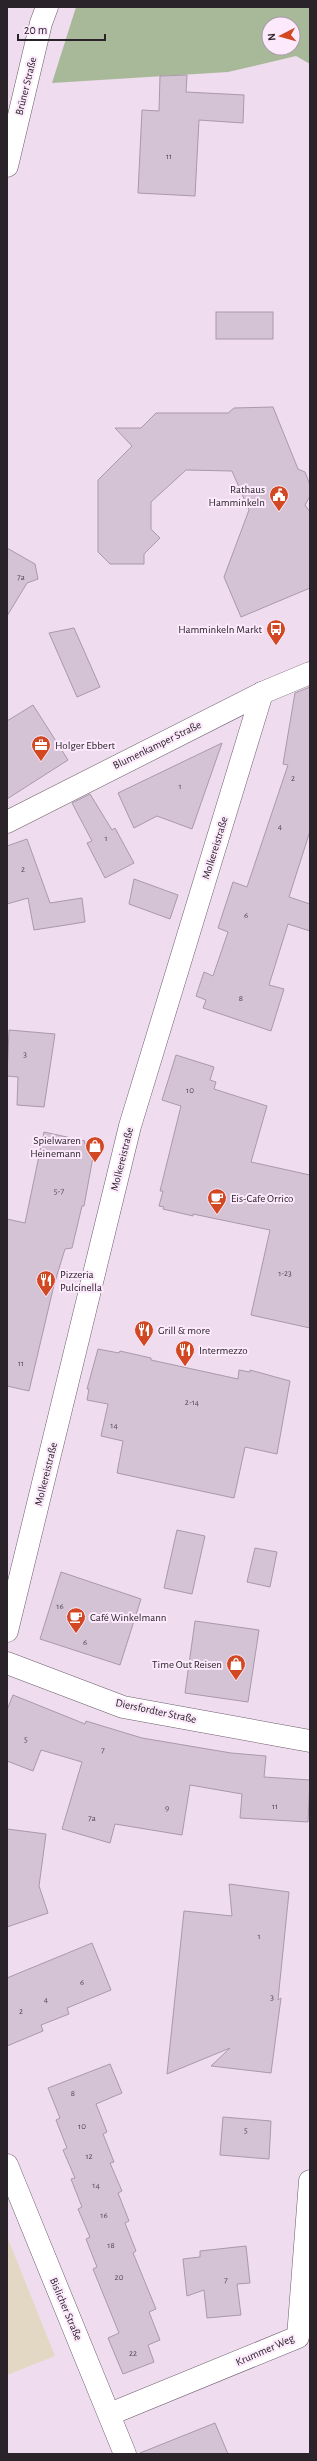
<svg xmlns="http://www.w3.org/2000/svg" width="317" height="2461" viewBox="0 0 317 2461" font-family="'Alegreya Sans',sans-serif">
	<style>
		.education { fill: #e3d8c3 }
		.green { fill: #a8b999; fill-rule: evenodd }
		.building { fill: #d4c3d5; stroke: #a9a }
		.lines { fill: none; stroke-linecap: round; stroke-linejoin: round }
		.street-casing { stroke: #6d5d6d; stroke-width: 23 }
		.street { stroke: #fff; stroke-width: 22 }
		.labels { text-anchor: middle; dominant-baseline: central; stroke-width: 4; stroke-linejoin: round; paint-order: stroke }
		.number-label { font-size: 9px; fill: #544c55 }
		.street-label { font-size: 11px; fill: #2a242a; stroke: #fce9fb }
		.poi-label { font-size: 11px; fill: #2a242a; stroke: #fce9fb; text-anchor: start }
	</style>
	<rect width="100%" height="100%" fill="#efdcee"/>
	<path class="education" d="M7 2236 55 2356 7 2375Z"/>
	<path class="green" d="M76 7H310V64L296 56 228 72 52 83ZM269 24H293V48H269Z"/>
	<g class="building">
		<path d="M187 75 186 92 244 95 243 123 199 120 195 196 138 193 142 110 159 111 160 76Z"/>
		<rect x="216" y="312" width="57" height="27"/>
		<path d="M273 407 298 469 305 472 310 485V496L305 505 310 512V588L241 617 224 577 249 510 232 471 186 470 151 502V529L160 538 144 554V564H110L98 552V480L132 446 115 428H141L156 413H228L234 408Z"/>
		<path d="M7 548 35 564 38 579 27 583 7 616Z"/>
		<path d="M74 628 100 687 77 697 49 633Z"/>
		<path d="M310 687V831L289 897 310 904V931L288 924 269 985 284 989 271 1031 203 1008 206 1000 196 996 204 972 213 976 228 932 218 928 233 882 247 887 288 765 283 764 295 693Z"/>
		<path d="M33 705 68 760 7 799V721Z"/>
		<path d="M222 743 192 829 157 816 134 828 118 793Z"/>
		<path d="M90 794 112 830 115 828 134 863 105 878 87 843 92 841 72 803Z"/>
		<path d="M27 839 50 903 82 898 85 922 34 930 28 898 7 904V846Z"/>
		<path d="M134 879 178 895 170 919 129 904Z"/>
		<path d="M9 1030 55 1034 44 1107 17 1105 18 1077 7 1076Z"/>
		<path d="M176 1055 214 1067 210 1080 216 1082 214 1089 267 1106 251 1162 310 1175V1328L251 1315 270 1230 193 1214V1216L163 1209 164 1207 159 1206 163 1191H160L181 1106 162 1100Z"/>
		<path d="M44 1132 85 1141 84 1143 95 1146 84 1206H82L72 1248 65 1249 54 1285 29 1391 7 1386V1219L25 1223Z"/>
		<path d="M98 1349 119 1353 120 1351 151 1358V1360L238 1379 239 1370 250 1372V1370L290 1381 277 1454 245 1447 234 1498 117 1473 123 1441 101 1436 108 1404 87 1400 89 1389H87Z"/>
		<path d="M177 1530 205 1536 192 1594 164 1588Z"/>
		<path d="M255 1548 277 1552 270 1587 247 1582Z"/>
		<path d="M61 1572 141 1599 120 1665 40 1639Z"/>
		<path d="M195 1621 259 1630 248 1702 185 1693Z"/>
		<path d="M13 1695 85 1724 86 1721 142 1738 231 1753 266 1756 264 1777 310 1780 308 1822 240 1818 242 1794 190 1785 182 1835 115 1824 110 1843 62 1829 82 1762 41 1750 33 1771 7 1761V1710Z"/>
		<path d="M7 1829 46 1834 39 1886 48 1913 7 1927Z"/>
		<path d="M229 1884 289 1892 278 2000 281 1998 271 2073 211 2066 230 2048 167 2074 184 1911 232 1916Z"/>
		<path d="M92 1943 111 1990 67 2008 69 2014 41 2025 43 2031 7 2046V1978Z"/>
		<path d="M110 2064 122 2093 96 2104 107 2132 103 2134 114 2162 110 2163 122 2191 118 2193 129 2221 125 2223 136 2251 133 2253 156 2309 149 2312 160 2340 148 2345 154 2362 123 2374 108 2338 119 2333 93 2269 97 2267 86 2239 90 2237 78 2209 82 2207 71 2179 75 2178 63 2150 67 2148 56 2120 60 2118 48 2088Z"/>
		<path d="M223 2117 271 2121 269 2159 220 2155Z"/>
		<path d="M246 2246 250 2283 237 2284 241 2315 207 2318 204 2290 187 2296 183 2259 200 2257V2251Z"/>
		<path d="M215 2423 228 2454H140V2453Z"/>
	</g>
	<g class="lines">
		<defs>
			<g id="street">
				<path d="M7 166 41 23 47 7"/>
				<path d="M7 822 262 693 310 673"/>
				<path d="M7 1631 130 1126 262 693"/>
				<path d="M7 1663 123 1707 310 1741"/>
				<path d="M7 2165 125 2454"/>
				<path d="M110 2414 298 2337 310 2181"/>
			</g>
		</defs>
		<use href="#street" class="street-casing"/>
		<use href="#street" class="street"/>
	</g>
	<defs>
		<symbol id="civic-pin" viewBox="-11 -11 22 30"><path d="M0 17L-7.5 6A9.5 9.5 0 1 1 7.5 6Z" fill="#d14823" stroke="#fce9fb"/><path d="M-.6-6.5H3V-4.5H.6V-3L4-1V1h2V6H-6V1h2V-1L-.6-3ZM-1.2 2.5V6h2.4V2.5Z" fill="#fff"/></symbol>
		<symbol id="bus-pin" viewBox="-11 -11 22 30"><path d="M0 17L-7.5 6A9.5 9.5 0 1 1 7.5 6Z" fill="#d14823" stroke="#fce9fb"/><path d="M-5-6H5V4H4V6H2V4H-2V6H-4V4H-5ZM-3.5-4V0h7V-4ZM-3.5 1.2v1.5H-2V1.2ZM2 1.2v1.5H3.5V1.2Z" fill="#fff"/></symbol>
		<symbol id="office-pin" viewBox="-11 -11 22 30"><path d="M0 17L-7.5 6A9.5 9.5 0 1 1 7.5 6Z" fill="#d14823" stroke="#fce9fb"/><path d="M-6-3h4V-5.5h4V-3h4V5H-6ZM-1-4.5V-3h2v-1.5ZM-6 0V1H6V0Z" fill="#fff"/></symbol>
		<symbol id="shop-pin" viewBox="-11 -11 22 30"><path d="M0 17L-7.5 6A9.5 9.5 0 1 1 7.5 6Z" fill="#d14823" stroke="#fce9fb"/><path d="M-5-2.5h2.3a2.7 3.5 0 0 1 5.4 0H5L5.5 6h-11ZM-1.5-2.5h3a1.5 2.3 0 0 0-3 0Z" fill="#fff"/></symbol>
		<symbol id="cafe-pin" viewBox="-11 -11 22 30"><path d="M0 17L-7.5 6A9.5 9.5 0 1 1 7.5 6Z" fill="#d14823" stroke="#fce9fb"/><path d="M-5.5-4.5H6V0H3Q3 3.5 0 3.5H-2.5Q-5.5 3.5-5.5 0ZM3-3.2v2h1.7v-2ZM-6 4.5H4V6H-6Z" fill="#fff"/></symbol>
		<symbol id="restaurant-pin" viewBox="-11 -11 22 30"><path d="M0 17L-7.5 6A9.5 9.5 0 1 1 7.5 6Z" fill="#d14823" stroke="#fce9fb"/><path d="M-5-6h1v4h1v-4h1v4h1v-4h1v5L-1.5 .5V6h-2V.5L-5-1ZM5-6V6H3V1.5H1.5Q1.5-4 5-6Z" fill="#fff"/></symbol>
	</defs>
	<g fill-rule="evenodd">
		<use href="#civic-pin" x="268" y="484" width="22" height="30"/>
		<use href="#bus-pin" x="265" y="618" width="22" height="30"/>
		<use href="#office-pin" x="30" y="734" width="22" height="30"/>
		<use href="#shop-pin" x="84" y="1135" width="22" height="30"/>
		<use href="#cafe-pin" x="206" y="1187" width="22" height="30"/>
		<use href="#restaurant-pin" x="35" y="1269" width="22" height="30"/>
		<use href="#restaurant-pin" x="133" y="1319" width="22" height="30"/>
		<use href="#restaurant-pin" x="174" y="1339" width="22" height="30"/>
		<use href="#cafe-pin" x="65" y="1606" width="22" height="30"/>
		<use href="#shop-pin" x="225" y="1653" width="22" height="30"/>
	</g>
	<g class="labels">
		<g class="number-label">
			<text x="169" y="156">11</text>
			<text x="21" y="577">7a</text>
			<text x="293" y="778">2</text>
			<text x="180" y="786">1</text>
			<text x="280" y="826">4</text>
			<text x="106" y="838">1</text>
			<text x="23" y="869">2</text>
			<text x="246" y="915">6</text>
			<text x="241" y="998">8</text>
			<text x="25" y="1054">3</text>
			<text x="190" y="1090">10</text>
			<text x="59" y="1191">5-7</text>
			<text x="285" y="1273">1-23</text>
			<text x="21" y="1363">11</text>
			<text x="192" y="1402">2-14</text>
			<text x="114" y="1425">14</text>
			<text x="60" y="1606">16</text>
			<text x="85" y="1642">6</text>
			<text x="26" y="1739">5</text>
			<text x="103" y="1750">7</text>
			<text x="275" y="1806">11</text>
			<text x="167" y="1808">9</text>
			<text x="92" y="1818">7a</text>
			<text x="259" y="1936">1</text>
			<text x="82" y="1982">6</text>
			<text x="272" y="1997">3</text>
			<text x="46" y="1999">4</text>
			<text x="21" y="2011">2</text>
			<text x="73" y="2093">8</text>
			<text x="82" y="2126">10</text>
			<text x="246" y="2130">5</text>
			<text x="89" y="2156">12</text>
			<text x="96" y="2185">14</text>
			<text x="104" y="2215">16</text>
			<text x="111" y="2245">18</text>
			<text x="119" y="2277">20</text>
			<text x="226" y="2280">7</text>
			<text x="133" y="2353">22</text>
		</g>
		<g class="street-label">
			<text transform="translate(26 86) rotate(-76)">Brüner Straße</text>
			<text transform="translate(157 745) rotate(-26)">Blumenkamper Straße</text>
			<text transform="translate(215 848) rotate(-73)">Molkereistraße</text>
			<text transform="translate(122 1159) rotate(-76)">Molkereistraße</text>
			<text transform="translate(46 1474) rotate(-76)">Molkereistraße</text>
			<text transform="translate(156 1711) rotate(12)">Diersfordter Straße</text>
			<text transform="translate(66 2309) rotate(67)">Bislicher Straße</text>
			<text transform="translate(265 2350) rotate(-24)">Krummer Weg</text>
		</g>
		<g class="poi-label">
			<text x="265" y="489" text-anchor="end">Rathaus<tspan x="265" dy="13">Hamminkeln</tspan></text>
			<text x="262" y="629" text-anchor="end">Hamminkeln Markt</text>
			<text x="55" y="745">Holger Ebbert</text>
			<text x="81" y="1140" text-anchor="end">Spielwaren<tspan x="81" dy="13">Heinemann</tspan></text>
			<text x="231" y="1198">Eis-Cafe Orrico</text>
			<text x="60" y="1274">Pizzeria<tspan x="60" dy="13">Pulcinella</tspan></text>
			<text x="158" y="1330">Grill &amp; more</text>
			<text x="199" y="1350">Intermezzo</text>
			<text x="90" y="1617">Café Winkelmann</text>
			<text x="222" y="1664" text-anchor="end">Time Out Reisen</text>
		</g>
	</g>
	<rect width="317" height="2461" fill="none" stroke="#2a242a" stroke-width="16"/>
	<g transform="translate(281 36) rotate(264)"><circle r="19" fill="#fce9fb" stroke="#a89aa7"/>
	<path d="M0-3L7 15L0 10L-7 15Z" fill="#d14823"/>
	<text y="-6" font-size="11" font-weight="bold" text-anchor="middle" fill="#2a242a">N</text>
	</g>
	<path d="M18 34v6h87v-6" fill="none" stroke="#2a242a" stroke-width="2"/>
	<text x="24" y="34" font-size="12" fill="#2a242a" stroke="#fce9fb" stroke-width="3" paint-order="stroke">20 m</text>
</svg>
